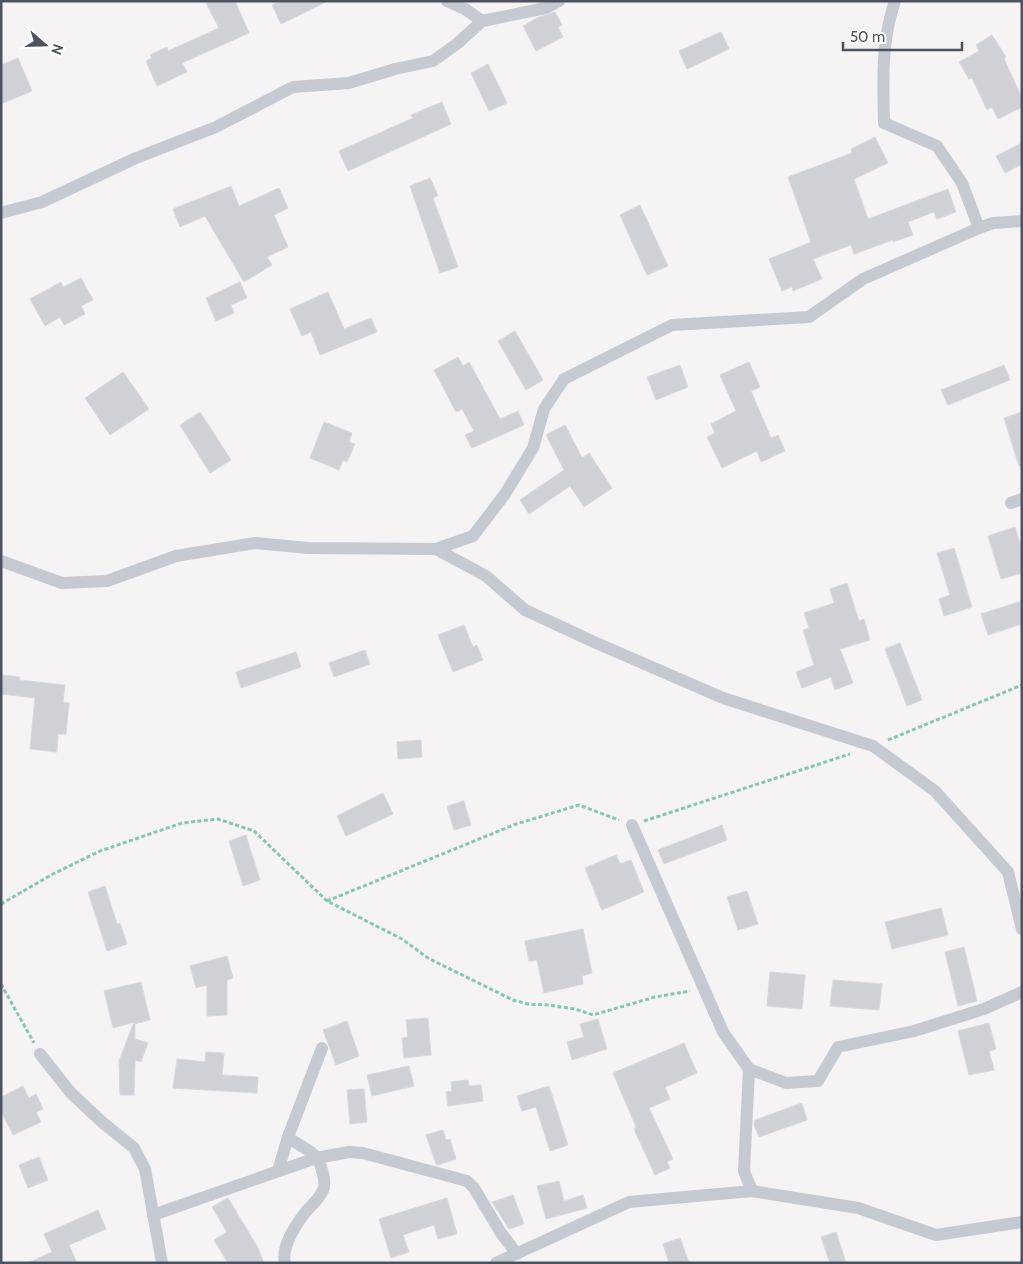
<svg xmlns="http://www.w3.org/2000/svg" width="1023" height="1264" viewBox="0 0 1023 1264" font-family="Cabin,sans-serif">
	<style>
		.building { fill: #d0d1d6; stroke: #d8d8dd }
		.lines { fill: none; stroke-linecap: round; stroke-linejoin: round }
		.path { stroke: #84c6b1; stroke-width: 3; stroke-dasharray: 4 2.5; stroke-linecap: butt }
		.minor { stroke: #c5cad2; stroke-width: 12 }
	</style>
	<rect width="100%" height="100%" fill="#f5f3f3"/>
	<g class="building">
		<path d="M205 1H235L249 33 182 63 187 72 157 86 146 61 152 58 150 55 167 47 168 51 219 28Z"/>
		<path d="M280 1H328L281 24 272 5Z"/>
		<path d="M555 12 562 25 558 27 563 37 536 51 523 26 537 18Z"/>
		<path d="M721 32 729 49 687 69 679 51Z"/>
		<path d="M992 35 1006 57 1004 59 1022 98V107L998 119 992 107 987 110 972 78 969 79 959 62 979 51 976 45Z"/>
		<path d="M18 58 32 91 1 104V65Z"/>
		<path d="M488 64 507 103 489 111 471 73Z"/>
		<path d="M442 102 451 124 348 171 339 151 413 118 411 115Z"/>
		<path d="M875 137 888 163 854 179 868 219 948 189 956 212 937 219 934 212 908 222 913 235 893 242V240L854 254 851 245 813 259 822 279 793 291 792 287 782 291 769 259 811 242 788 177 852 153 851 149Z"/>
		<path d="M1022 143V164L1005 173 996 156Z"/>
		<path d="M430 178 438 196 433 198 458 267 440 273 410 186Z"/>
		<path d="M231 186 239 206 279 188 288 208 274 215 288 247 267 257 272 265 244 282 205 216 180 227 173 209Z"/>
		<path d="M640 205 668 266 647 275 620 215Z"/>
		<path d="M81 278 93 300 81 306 85 314 64 325 60 317 45 326 30 299 61 282 63 287Z"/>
		<path d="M240 282 247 298 231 305 234 313 216 321 206 298Z"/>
		<path d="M328 292 344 329 371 318 377 332 320 355 311 332 302 336 290 309Z"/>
		<path d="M515 331 543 380 526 390 498 341Z"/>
		<path d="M458 357 463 366 469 362 500 419 518 411 524 425 472 448 465 435 474 431 462 409 456 412 434 370Z"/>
		<path d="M749 362 760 387 751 391 771 438 778 435 785 451 761 462 757 451 722 468 707 437 715 433 711 424 736 411 720 375Z"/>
		<path d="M680 365 688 387 656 400 647 377Z"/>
		<path d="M1004 365 1010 380 948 405 941 390Z"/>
		<path d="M123 372 149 409 110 435 85 398Z"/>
		<path d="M200 412 231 460 210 473 180 425Z"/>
		<path d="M1022 412V466H1019L1004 418Z"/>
		<path d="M324 422 352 433 349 442 355 444 347 462 343 460 339 470 310 458Z"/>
		<path d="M565 425 582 458 589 453 612 488 584 507 570 486 529 514 520 500 564 470 546 435Z"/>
		<path d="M1015 527 1022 550V573L1001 579 988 536Z"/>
		<path d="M954 548 972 607 944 616 939 599 950 595 937 553Z"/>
		<path d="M847 583 859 621 864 619 870 640 840 649 853 683 835 690 831 677 802 688 796 672 814 665 803 630 809 628 804 613 834 603 830 589Z"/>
		<path d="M1022 601V624L988 635 981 614Z"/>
		<path d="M464 625 473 647 477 645 483 660 453 672 438 635Z"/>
		<path d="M900 643 922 700 907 706 885 649Z"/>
		<path d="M365 650 370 664 334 677 329 663Z"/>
		<path d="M296 652 301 667 241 688 236 672Z"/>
		<path d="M1 675 20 677 19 680 65 685 63 702 69 703 66 734H58L57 752 30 749 35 698 1 694Z"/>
		<path d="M421 740 422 757 398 759 397 742Z"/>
		<path d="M383 793 393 814 346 836 337 816Z"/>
		<path d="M464 801 471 825 454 830 447 806Z"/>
		<path d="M722 825 727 840 664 864 658 850Z"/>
		<path d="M246 835 260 880 243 886 229 841Z"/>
		<path d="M616 855 620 864 631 860 644 892 602 910 585 868Z"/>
		<path d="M105 886 117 924 120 923 127 944 107 951 88 892Z"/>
		<path d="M747 891 758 924 738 930 727 897Z"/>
		<path d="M941 908 948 935 892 949 885 922Z"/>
		<path d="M583 929 592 973 582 976 583 984 544 993 537 960 529 961 525 941Z"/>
		<path d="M964 947 977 1001 958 1006 945 952Z"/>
		<path d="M227 956 233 978 227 980V1015L207 1016V985L196 988 190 966Z"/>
		<path d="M770 972 805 975 802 1009 767 1006Z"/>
		<path d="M833 980 882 984 879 1010 830 1006Z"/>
		<path d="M141 982 150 1020 134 1024H135V1039L148 1043 141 1062 135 1060 134 1095H120L119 1061 134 1022 113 1028 104 991Z"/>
		<path d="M428 1018 431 1055 404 1058 402 1038 408 1037 406 1020Z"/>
		<path d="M598 1019 607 1049 572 1060 567 1042 584 1037 580 1024Z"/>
		<path d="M347 1021 359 1056 336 1065 323 1030Z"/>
		<path d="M989 1023 996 1049 989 1051 994 1070 969 1075 958 1031Z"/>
		<path d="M684 1043 697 1073 665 1087 670 1099 649 1108 673 1159 667 1162 670 1168 655 1175 634 1129 636 1127 613 1073Z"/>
		<path d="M206 1052 224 1053 222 1075 258 1077 257 1093 173 1088 177 1059 205 1062Z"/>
		<path d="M409 1066 414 1086 372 1096 367 1075Z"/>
		<path d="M468 1080 469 1086 481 1085 483 1101 448 1106 446 1092 452 1091 451 1082Z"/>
		<path d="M23 1086 29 1098 36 1094 43 1109 36 1112 41 1122 13 1135 1 1111V1097Z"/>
		<path d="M549 1086 568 1145 550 1151 536 1107 522 1111 517 1096Z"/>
		<path d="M364 1089 367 1122 350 1124 347 1090Z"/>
		<path d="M802 1103 807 1120 759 1137 754 1125 755 1120Z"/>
		<path d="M443 1130 446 1140 450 1139 456 1159 438 1165 436 1164 426 1135Z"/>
		<path d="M39 1157 48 1180 28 1188 19 1165Z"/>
		<path d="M559 1181 564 1201 583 1195 587 1208 546 1219 537 1186Z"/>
		<path d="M513 1195 524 1224 509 1229 492 1202Z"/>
		<path d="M228 1198 258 1248 264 1263H228L214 1240 227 1232 212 1207Z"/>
		<path d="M447 1198 457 1234 438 1239 434 1225 403 1235 409 1252 391 1258 379 1219Z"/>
		<path d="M98 1210 106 1229 69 1245 77 1263H28L52 1252 44 1234Z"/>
		<path d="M836 1232 846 1263H830L821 1237Z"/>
		<path d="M680 1238 689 1263H669L663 1244Z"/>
	</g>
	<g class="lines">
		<g class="path">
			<path d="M888 740 1022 685"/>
			<path d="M644 821 850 754"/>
			<path d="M327 901 516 824 579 805 619 820"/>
			<path d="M1 904 53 874 100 851 182 823 218 819 254 831 327 901 402 939 428 958 444 966 513 1000 528 1004 548 1005 575 1009 593 1015 655 997 690 991"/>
			<path d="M1 984 34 1043"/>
		</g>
		<g class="minor">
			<path d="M447 1 465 9 482 21"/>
			<path d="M895 1C881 42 883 80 884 123L937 146 962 183 979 228"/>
			<path d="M1 213 42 202 136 158 216 127 293 87 349 83 395 69 433 61 458 43 482 21 546 8 559 1"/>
			<path d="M1011 503 1022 499"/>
			<path d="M436 549 486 576 525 610 594 642 723 698 873 746 935 791 1008 872 1022 929"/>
			<path d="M1 561 62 583 107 581 176 556 255 543 308 548 436 549 473 536 505 494 533 448 544 409 564 379 672 325 809 317 863 279 979 228 993 223 1022 221"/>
			<path d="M632 825 723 1032 749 1069 744 1171 752 1191"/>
			<path d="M40 1054 71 1093 102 1122 134 1148 145 1169 162 1263"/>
			<path d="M749 1069 786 1083 818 1081 838 1047 914 1031 984 1009 1022 992"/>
			<path d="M278 1171 288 1137"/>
			<path d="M153 1215 316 1158 349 1152 363 1153 467 1181 474 1188 501 1233 517 1254"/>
			<path d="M285 1263C281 1248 295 1226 304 1214 310 1206 319 1200 323 1190 327 1183 321 1164 316 1157 309 1148 297 1145 288 1137L322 1048"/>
			<path d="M496 1263 629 1202 752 1191 858 1208 936 1235 1022 1222"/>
		</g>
	</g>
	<rect width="1023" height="1264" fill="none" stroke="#4c525e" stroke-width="5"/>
	<g transform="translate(45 45) rotate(110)" stroke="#ffffff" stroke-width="4" paint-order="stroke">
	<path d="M0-4L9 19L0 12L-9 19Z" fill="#4c525e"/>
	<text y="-8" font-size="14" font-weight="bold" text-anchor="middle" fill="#4c525e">N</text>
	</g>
	<path d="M843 42v8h119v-8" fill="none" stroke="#4c525e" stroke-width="2.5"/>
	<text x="850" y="42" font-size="15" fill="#4c525e" stroke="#ffffff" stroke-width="4" paint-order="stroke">50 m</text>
</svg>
